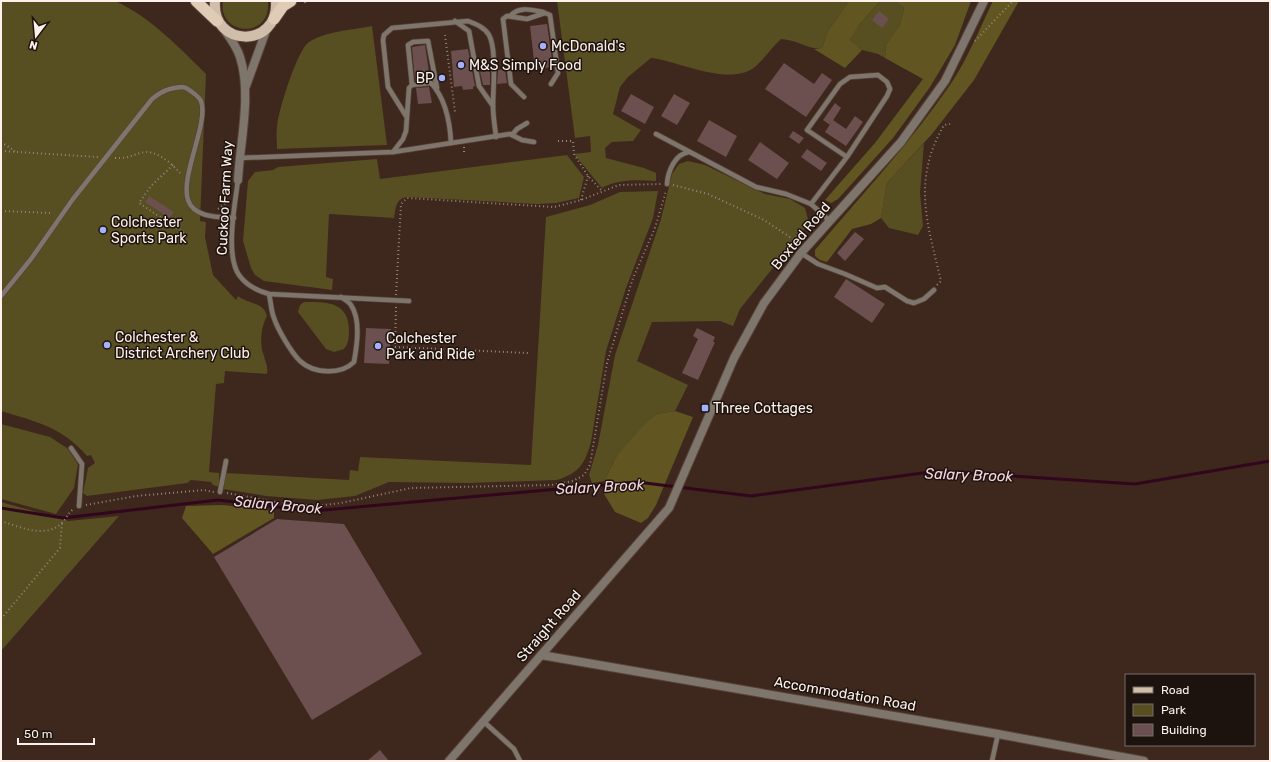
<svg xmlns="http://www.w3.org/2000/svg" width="1271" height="762" viewBox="0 0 1271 762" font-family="Rubik,sans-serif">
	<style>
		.green { fill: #574e22 }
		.forest { fill: #615622 }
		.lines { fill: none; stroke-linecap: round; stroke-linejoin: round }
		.stream { stroke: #32071d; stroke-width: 3 }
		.building { fill: #6c4f4f }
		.service-casing { stroke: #594339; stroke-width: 6 }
		.minor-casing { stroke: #594339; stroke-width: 10 }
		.tertiary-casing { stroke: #594339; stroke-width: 10 }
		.primary-casing { stroke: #594339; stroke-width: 12 }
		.trunk-casing { stroke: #594339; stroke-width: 13 }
		.path { stroke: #97857c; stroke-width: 2; stroke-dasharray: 1 3; stroke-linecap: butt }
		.service { stroke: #7e766c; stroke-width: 4.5 }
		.minor { stroke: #7e766c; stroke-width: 8 }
		.tertiary { stroke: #7e766c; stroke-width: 8 }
		.primary { stroke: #d0beaa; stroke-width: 10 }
		.trunk { stroke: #e0ccb6; stroke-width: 11 }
		.poi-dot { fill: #a5b1fc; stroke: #1d130e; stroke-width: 1.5 }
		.labels { text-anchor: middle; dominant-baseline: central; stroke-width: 3; stroke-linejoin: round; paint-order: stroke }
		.poi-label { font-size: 14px; fill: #fef1eb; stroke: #1d130e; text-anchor: start }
		.street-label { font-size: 14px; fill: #fef1eb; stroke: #1d130e }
		.water-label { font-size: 15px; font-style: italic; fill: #f7d5e2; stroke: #1d130e }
	</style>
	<rect width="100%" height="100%" fill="#3e271c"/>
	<g class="green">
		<path d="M1 1H115C149 16 180 48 206 74L200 221 206 222 205 237 213 275 236 300 238 296C248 304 264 302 267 316 261 327 259 344 264 356 266 364 268 366 267 374L225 371 224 383 216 384 209 472 219 473V487L213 485 211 482 191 480 187 483 87 496 83 493 88 468 95 463 91 455 87 456C62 427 37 422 1 411Z"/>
		<path d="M223 1H268C272 40 217 36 223 1Z"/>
		<path d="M557 1H849L828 31 822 48C808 50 798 40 781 39 772 47 765 58 756 66 731 88 679 61 651 58L628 77 620 87 613 114 641 130 633 141 612 142 605 148 606 158 644 168 656 173V181C638 180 619 179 602 188L574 154 591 152 590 136 575 138Z"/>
		<path d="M880 1H897L904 8 900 25 886 45 885 58 878 54 862 50 848 40 859 25Z"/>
		<path d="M372 26 387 145 277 149C277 142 276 134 277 127 278 112 297 50 309 42 326 31 352 30 372 26Z"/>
		<path d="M924 143 920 193 923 226 918 235 889 228 881 218 887 183Z"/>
		<path d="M567 155 584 177 579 198 556 203 537 204 408 197C396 198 396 207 394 218L329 214 326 277 333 279 332 290 264 281 255 275 251 268 243 241 248 181 255 172 273 170 278 167 377 159 380 179Z"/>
		<path d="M688 161 705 165 765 194 790 199 805 208 809 223 740 309 733 326 720 321 652 322 637 361 688 385 675 411 657 414 616 457 604 481 592 483 589 475 598 445 615 355 661 219 672 174 679 164Z"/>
		<path d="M658 191 653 218 626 288 606 351 591 442C585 464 579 473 557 480L469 483 389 482 355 496 317 500 266 496 223 489 226 473 349 480 350 470 358 471 360 457 531 465 546 217 590 205 620 192Z"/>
		<path d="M304 302C326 302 348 301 349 329 349 337 349 343 344 349L334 352 326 349 298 312 300 305Z"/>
		<path d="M1 424 50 437 67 448 78 464 74 488 56 514 1 499Z"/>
		<path d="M1 502 68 521 119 516 1 651Z"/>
	</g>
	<g class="forest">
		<path d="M849 1H880L859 25 849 40 862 50 845 68 814 49 822 48 828 31Z"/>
		<path d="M896 1H971L955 45 930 87 893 138 838 199 831 203 825 200 875 143 923 79 885 58 886 45 900 25 904 8Z"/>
		<path d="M993 1H1019L974 80 932 134 887 183 881 218 871 224 852 229 827 262 820 260 815 256V250C861 196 910 143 950 85 967 60 980 28 993 1Z"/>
		<path d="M675 411 693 417 656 505 648 518 641 523 615 512 604 494V481L616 457 643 426 657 414Z"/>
		<path d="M223 505 274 511V518L213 554 182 518 186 506Z"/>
	</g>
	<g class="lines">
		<path class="stream" d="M1 508 63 518 218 500 313 511 637 482 751 496 938 471 1135 484 1270 461"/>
	</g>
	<g class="building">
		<path d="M879 11 889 19 882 28 872 20Z"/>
		<path d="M547 24 553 67 535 69 530 26Z"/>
		<path d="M425 45 430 79 415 81 412 47Z"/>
		<path d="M468 49 475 86 473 87V89L463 90 462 86 454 87 451 51Z"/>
		<path d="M784 63 814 84 822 73 832 80 806 117 765 89Z"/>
		<path d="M505 69 507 83 497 84 498 70Z"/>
		<path d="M490 71V85H483L480 72Z"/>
		<path d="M429 87 432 103 418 104 416 88Z"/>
		<path d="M631 94 654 107 645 124 621 111Z"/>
		<path d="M674 94 690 103 677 125 661 116Z"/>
		<path d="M835 103 841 108 830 125 823 120Z"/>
		<path d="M855 116 863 122 846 146 825 132 833 120 846 129Z"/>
		<path d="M709 120 737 136 726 157 697 141Z"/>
		<path d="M793 131 804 138 799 144 789 137Z"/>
		<path d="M760 142 789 163 777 179 748 160Z"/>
		<path d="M807 149 827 163 821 171 801 157Z"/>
		<path d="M149 196 174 212 169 218 145 202Z"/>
		<path d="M855 232 864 239 845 261 837 253Z"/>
		<path d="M846 279 885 304 872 323 834 297Z"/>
		<path d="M366 328 391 329 389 364 364 363Z"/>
		<path d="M697 328 715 337 713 342H715L698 380 682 373 698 339 693 336Z"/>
		<path d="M277 519 344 524 422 654 312 720 214 557Z"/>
		<path d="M380 750 389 761H367Z"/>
	</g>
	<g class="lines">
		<defs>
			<g id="service">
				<path d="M511 15C520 6 532 10 543 12"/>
				<path d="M455 21 469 31 479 86 493 106"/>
				<path d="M412 85 408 45 413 42 428 41 437 88"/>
				<path d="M524 97 511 84 503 19 507 16 527 19 545 13 550 15 558 73 551 84"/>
				<path d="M406 116 388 87 383 40 384 35 392 28 468 21C476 24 484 27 489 35 497 50 493 88 493 106 493 116 495 127 496 137"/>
				<path d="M656 134 756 187 786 194 811 204 830 221"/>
				<path d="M512 135 517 129 527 123"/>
				<path d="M393 152 403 139 406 131 409 88 412 85 431 83C446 99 450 122 451 143"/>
				<path d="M239 158 393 152 510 134 522 140 534 142"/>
				<path d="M238 180C235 204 225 255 239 275 246 285 258 291 269 294L409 301"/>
				<path d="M667 184C668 171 675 154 689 152"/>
				<path d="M811 204 847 157 887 96 890 89 887 82 878 75 850 77 840 84 807 130 847 157"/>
				<path d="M801 253 818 264 845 274 877 288 885 287 907 301 914 303 924 299 934 290"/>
				<path d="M269 294C271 302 271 311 274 318 278 330 291 352 300 361 314 374 341 375 354 362 357 345 361 320 351 305 349 302 344 299 341 297"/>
				<path d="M1 296 31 259 73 199 152 99C162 91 169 88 182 87 186 87 189 90 192 92 196 95 199 97 201 101 209 123 180 176 188 200 194 218 219 217 234 218"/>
				<path d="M71 448 82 464 79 506"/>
				<path d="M220 492 226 461"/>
				<path d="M483 721 514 749 520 761"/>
				<path d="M992 761 998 734"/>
			</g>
			<g id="minor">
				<path d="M225 31C231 39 237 47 240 57 252 94 240 142 238 180"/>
				<path d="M246 86 267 28"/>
				<path d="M541 655 998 734 1144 761"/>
			</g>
			<path id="tertiary" d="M449 761 669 508 734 358 764 303 801 253 901 142 945 81 984 1"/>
			<path id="primary" d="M215 1C211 48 279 49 276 1"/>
			<g id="trunk">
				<path d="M196 1 217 21"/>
				<path d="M274 19 283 6 291 1"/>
			</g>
		</defs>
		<use href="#service" class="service-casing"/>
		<use href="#minor" class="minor-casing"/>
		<use href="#tertiary" class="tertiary-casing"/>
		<use href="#primary" class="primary-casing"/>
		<use href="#trunk" class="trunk-casing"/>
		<g class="path">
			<path d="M305 2 306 5"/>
			<path d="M445 35 455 112"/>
			<path d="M975 41 1013 1"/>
			<path d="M558 141H573L574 154 588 176 603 192"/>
			<path d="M1 142 15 151"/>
			<path d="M464 147V154"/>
			<path d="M1 151 98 157"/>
			<path d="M115 158C130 159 135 153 146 152 159 152 172 164 180 173"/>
			<path d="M173 165 151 186 139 203 184 233"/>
			<path d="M673 185 708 194 764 220 799 243"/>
			<path d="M581 200 588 176"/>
			<path d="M218 209 227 202"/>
			<path d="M1 211 50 213"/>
			<path d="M1 269H5"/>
			<path d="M937 285 941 281C927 222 912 181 944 125L950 124"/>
			<path d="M396 295 401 204 407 198 554 207 581 200 619 185 661 184"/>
			<path d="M396 307 395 347 528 353"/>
			<path d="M227 493 287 504 315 506 341 503 411 488 551 485 573 481 584 475 590 465 607 363 633 278 655 228 666 191"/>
			<path d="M86 505 136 496 204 490 214 492"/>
			<path d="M1 521C20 527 45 539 62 523 67 518 68 512 74 509"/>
			<path d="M1 613 2 617"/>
			<path d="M1 619 60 548 62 523"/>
		</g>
		<use href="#service" class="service"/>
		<use href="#minor" class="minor"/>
		<use href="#tertiary" class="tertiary"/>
		<use href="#primary" class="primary"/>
		<use href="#trunk" class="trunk"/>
	</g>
	<g class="poi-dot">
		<circle cx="543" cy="46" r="4"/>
		<circle cx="461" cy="65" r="4"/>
		<circle cx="442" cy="78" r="4"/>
		<circle cx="103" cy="230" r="4"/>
		<circle cx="107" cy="345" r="4"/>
		<circle cx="378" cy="346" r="4"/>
		<rect x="701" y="404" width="8" height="8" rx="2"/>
	</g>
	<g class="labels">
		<g class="poi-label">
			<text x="551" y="46">McDonald's</text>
			<text x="469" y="65">M&amp;S Simply Food</text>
			<text x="434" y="78" text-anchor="end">BP</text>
			<text x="111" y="222">Colchester<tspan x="111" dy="16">Sports Park</tspan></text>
			<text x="115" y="337">Colchester &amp;<tspan x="115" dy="16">District Archery Club</tspan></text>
			<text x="386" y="338">Colchester<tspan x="386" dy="16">Park and Ride</tspan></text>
			<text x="713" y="408">Three Cottages</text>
		</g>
		<g class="street-label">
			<text transform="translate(225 198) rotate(-87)">Cuckoo Farm Way</text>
			<text transform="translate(801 236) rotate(-50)">Boxted Road</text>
			<text transform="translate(549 626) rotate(-49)">Straight Road</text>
			<text transform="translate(845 694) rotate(10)">Accommodation Road</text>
		</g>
		<g class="water-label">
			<text transform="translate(969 475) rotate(2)">Salary Brook</text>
			<text transform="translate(600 487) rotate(-3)">Salary Brook</text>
			<text transform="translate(278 505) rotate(5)">Salary Brook</text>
		</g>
	</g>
	<rect width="1271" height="762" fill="none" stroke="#fef1eb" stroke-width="4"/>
	<rect x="1125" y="674" width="130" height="72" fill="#1d130e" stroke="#776c66"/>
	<rect x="1133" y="687" width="20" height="6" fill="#d0beaa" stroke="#776c66"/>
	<text x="1161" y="694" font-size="12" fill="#fef1eb">Road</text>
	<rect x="1133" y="704" width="20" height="12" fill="#574e22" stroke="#776c66"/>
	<text x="1161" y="714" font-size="12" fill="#fef1eb">Park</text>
	<rect x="1133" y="724" width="20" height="12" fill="#6c4f4f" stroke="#776c66"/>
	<text x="1161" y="734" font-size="12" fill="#fef1eb">Building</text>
	<g transform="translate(36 36) rotate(196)" stroke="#1d130e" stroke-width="3" paint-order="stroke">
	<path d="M0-3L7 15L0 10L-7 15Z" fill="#fef1eb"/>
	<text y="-6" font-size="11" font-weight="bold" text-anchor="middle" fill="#fef1eb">N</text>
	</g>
	<path d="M18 738v6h76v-6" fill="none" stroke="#fef1eb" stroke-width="2"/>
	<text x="24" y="738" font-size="12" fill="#fef1eb" stroke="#1d130e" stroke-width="3" paint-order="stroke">50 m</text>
</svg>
